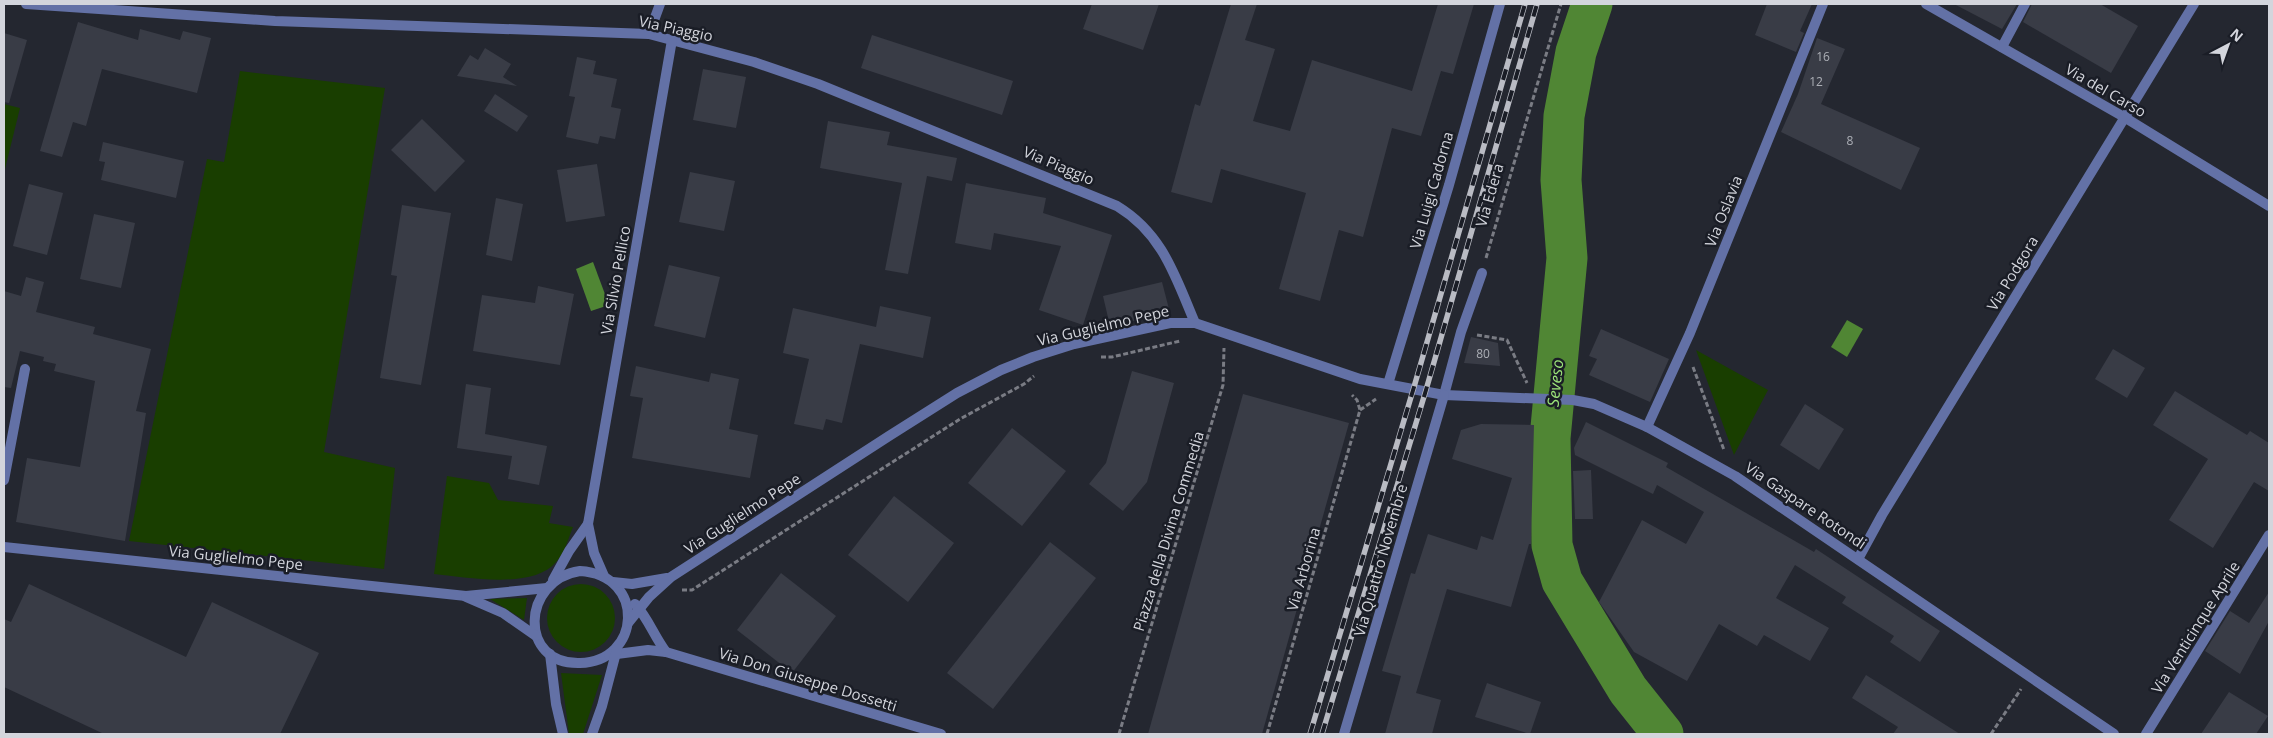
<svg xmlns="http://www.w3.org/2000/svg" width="2273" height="738" viewBox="0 0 2273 738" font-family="'Open Sans',sans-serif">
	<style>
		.green { fill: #193e00 }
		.water { fill: #508634 }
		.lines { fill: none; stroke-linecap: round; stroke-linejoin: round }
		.river { stroke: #508634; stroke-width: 41 }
		.building { fill: #393c46 }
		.path { stroke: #7a7c84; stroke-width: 3; stroke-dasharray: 5 2.5; stroke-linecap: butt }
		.service { stroke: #6371a6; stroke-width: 10 }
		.minor { stroke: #6371a6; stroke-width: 10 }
		.rail-casing { stroke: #b9bbc3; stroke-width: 5.5 }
		.rail { stroke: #1a1d26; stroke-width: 4; stroke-dasharray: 11; stroke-linecap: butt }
		.labels { text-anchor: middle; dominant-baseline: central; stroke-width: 5; stroke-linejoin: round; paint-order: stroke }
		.number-label { font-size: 12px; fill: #acafb6 }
		.street-label { font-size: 15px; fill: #d3d5dc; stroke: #1a1d26 }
		.water-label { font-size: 16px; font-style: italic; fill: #9de57a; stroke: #1a1d26 }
	</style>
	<rect width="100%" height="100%" fill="#242730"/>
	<g class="green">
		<path d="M240 71 385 88 324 452 395 468 384 569 129 541 207 159 224 162Z"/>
		<path d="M4 104 20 108 4 173Z"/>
		<path d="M1696 350 1768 390 1734 455Z"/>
		<path d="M447 476 489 483 498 500 553 506 549 523 573 527C568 539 565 552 556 562 533 590 466 577 434 574Z"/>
		<circle cx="581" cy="618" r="34"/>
		<path d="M527 598 524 620 490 599Z"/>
		<path d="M561 673 602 675 583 734H569Z"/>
	</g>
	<g class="water">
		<path d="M593 262 609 305 591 311 576 269Z"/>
		<path d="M1847 320 1863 329 1847 357 1831 347Z"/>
	</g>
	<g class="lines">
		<path class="river" d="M1592 4 1576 52 1564 116 1561 180 1567 258 1550 438 1552 545 1562 581 1628 690 1663 734"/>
	</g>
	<g class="building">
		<path d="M1092 4H1159L1143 50 1083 29Z"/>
		<path d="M1231 4H1257L1245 40 1275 49 1253 121 1290 131 1312 60 1412 91 1438 4H1474L1453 74 1441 71 1421 136 1392 128 1363 237 1339 230 1320 301 1279 289 1306 193 1221 169 1212 203 1171 192 1195 104 1200 106Z"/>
		<path d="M1767 4H1812L1800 31 1804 33 1796 52 1755 35Z"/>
		<path d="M1954 4H2017L2002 29Z"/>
		<path d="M2032 4H2100L2138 26 2111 73 2023 22Z"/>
		<path d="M78 22 138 40 140 29 180 40 183 31 211 38 197 93 102 69 86 126 73 122 62 157 40 151Z"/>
		<path d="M4 33 27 40 9 103 4 102Z"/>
		<path d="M872 35 1013 81 1002 115 861 68Z"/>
		<path d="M1817 38 1845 49 1821 104 1920 148 1901 190 1781 132 1798 94Z"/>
		<path d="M485 48 511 64 503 77 517 86 457 76 470 55 478 60Z"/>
		<path d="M577 57 596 61 593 74 617 79 611 107 621 109 615 139 600 136 598 144 566 137 575 97 569 96Z"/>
		<path d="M703 69 746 77 736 128 693 120Z"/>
		<path d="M495 94 528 116 517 132 484 111Z"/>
		<path d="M422 119 465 161 435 192 391 150Z"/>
		<path d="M828 121 890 132 887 145 957 158 952 181 927 176 908 274 885 270 902 183 820 168Z"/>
		<path d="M103 142 184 161 176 198 101 180 105 162 99 161Z"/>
		<path d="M597 164 605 216 566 222 557 170Z"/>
		<path d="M690 172 735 181 724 231 679 222Z"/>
		<path d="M966 183 1046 198 1043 213 1112 235 1083 325 1039 310 1061 246 994 233 991 250 955 243Z"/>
		<path d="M29 184 63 193 47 255 13 246Z"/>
		<path d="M496 198 523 204 512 261 486 255Z"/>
		<path d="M402 205 451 213 421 385 380 378 397 276 391 275Z"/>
		<path d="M94 214 135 223 121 288 80 279Z"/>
		<path d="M669 265 720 277 705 338 654 326Z"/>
		<path d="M26 277 44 282 36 312 95 327 93 334 151 349 136 411 146 413 125 541 16 522 27 458 80 467 95 381 54 371 56 364 43 361 44 357 20 351 11 388 4 387V291L21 296Z"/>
		<path d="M1162 282 1170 313 1110 326 1103 296Z"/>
		<path d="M538 286 574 294 560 365 473 351 482 295 535 303Z"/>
		<path d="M880 306 931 317 923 358 860 344 842 423 826 419 823 430 794 424 809 359 783 353 793 308 876 327Z"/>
		<path d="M1601 329 1669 359 1650 402 1589 375 1597 359 1589 356Z"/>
		<path d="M1471 337 1498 343 1500 366 1464 363Z"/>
		<path d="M2113 349 2145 368 2127 398 2095 379Z"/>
		<path d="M636 366 709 382 711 373 739 379 729 429 758 435 750 478 632 458 643 398 630 396Z"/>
		<path d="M1132 371 1174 383 1147 482 1123 511 1089 484 1106 463Z"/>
		<path d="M466 384 491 388 485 434 547 446 539 485 508 479 512 456 457 448Z"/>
		<path d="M2175 391 2247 435 2250 431 2269 443V491L2254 482 2213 548 2169 520 2208 459 2153 425Z"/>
		<path d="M1243 394 1349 423 1262 734H1148Z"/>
		<path d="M1805 404 1844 429 1819 470 1780 445Z"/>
		<path d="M1586 422 1668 463 1666 467 1814 552 1816 549 1940 631 1920 662 1890 642 1894 636 1842 603 1846 597 1795 565 1776 598 1829 628 1810 661 1764 635 1757 646 1719 624 1687 681 1634 652 1599 602 1642 520 1686 544 1704 512 1657 485 1653 494 1575 455 1574 448Z"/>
		<path d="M1481 424 1534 425 1531 544H1529L1511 607 1447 589 1416 693 1441 700 1432 734H1385L1401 676 1382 671 1411 573 1415 574 1428 534 1477 550 1481 536 1493 540 1512 478 1452 459 1461 430Z"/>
		<path d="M1012 428 1066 471 1022 526 968 483Z"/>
		<path d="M1591 470 1593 519H1575L1573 471Z"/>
		<path d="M894 496 954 543 908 602 848 555Z"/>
		<path d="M1050 542 1096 578 993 709 947 673Z"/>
		<path d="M781 573 836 616 792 673 737 630Z"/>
		<path d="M29 584 186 657 212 602 319 653 280 734H104L4 687V619L11 622Z"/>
		<path d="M2269 592V621L2240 674 2205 651 2230 611 2249 623Z"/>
		<path d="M1866 675 1960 734H1893L1898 727 1852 698Z"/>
		<path d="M1487 683 1541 702 1530 734 1475 717Z"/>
		<path d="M2229 692 2268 716 2256 734H2201Z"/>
	</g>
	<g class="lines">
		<g class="path">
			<path d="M1486 258 1561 4"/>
			<path d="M1477 335 1507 340 1527 383"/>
			<path d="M1101 357H1112L1180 341"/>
			<path d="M1693 367 1724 450"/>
			<path d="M1360 410 1376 399"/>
			<path d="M682 590H692L960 419 1024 384 1034 376"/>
			<path d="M1119 734 1223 385 1224 348"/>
			<path d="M1267 734 1360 410 1357 400 1352 395"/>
			<path d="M1991 734 2021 689"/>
		</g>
		<path class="service" d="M1444 395 1461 332 1482 273"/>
		<g class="minor">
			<path d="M26 4 275 21 649 34 754 62 818 84 1117 206C1163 234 1175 276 1195 323"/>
			<path d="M1926 4 2124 117 2269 206"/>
			<path d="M649 34 660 4"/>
			<path d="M2002 47 2025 4"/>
			<path d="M1388 384 1449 185 1500 4"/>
			<path d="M1647 427 1690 333 1823 4"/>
			<path d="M4 480 25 369"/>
			<path d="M4 547 466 596 547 588"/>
			<path d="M1858 559 1882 515 2194 4"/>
			<path d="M580 571C647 575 641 662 580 663 518 665 521 580 580 571Z"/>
			<path d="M604 576 594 553 588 524 672 40"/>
			<path d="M553 580 569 551 588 524"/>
			<path d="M613 582 632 584 667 578"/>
			<path d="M466 597 503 613 536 636"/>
			<path d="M635 604C648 618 654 636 666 652"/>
			<path d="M628 623 649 597 671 577 889 436 957 393 1001 370 1033 357 1074 344 1170 323H1195L1360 379 1444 395 1573 400 1594 404 1647 427 1735 476 2114 734"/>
			<path d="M550 654 556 704 563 734"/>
			<path d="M609 655 648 650 666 652 941 734"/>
			<path d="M592 734 602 706 617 649"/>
			<path d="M1344 734 1444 395"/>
			<path d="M2146 734 2269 535"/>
		</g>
		<defs>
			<g id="rail">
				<path d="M1310 734 1414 387 1525 4"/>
				<path d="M1322 734 1426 390 1537 4"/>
			</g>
		</defs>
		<use href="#rail" class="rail-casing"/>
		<use href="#rail" class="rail"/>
	</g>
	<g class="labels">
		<g class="number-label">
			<text x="1823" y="56">16</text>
			<text x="1816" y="81">12</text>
			<text x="1850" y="140">8</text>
			<text x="1483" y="353">80</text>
		</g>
		<g class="street-label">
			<text transform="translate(676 28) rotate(12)">Via Piaggio</text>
			<text transform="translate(2106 90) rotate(30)">Via del Carso</text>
			<text transform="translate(1059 165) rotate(23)">Via Piaggio</text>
			<text transform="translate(1431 190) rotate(-74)">Via Luigi Cadorna</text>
			<text transform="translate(1489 195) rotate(-74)">Via Edera</text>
			<text transform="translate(1723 211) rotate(-68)">Via Oslavia</text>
			<text transform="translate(2012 273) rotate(-59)">Via Podgora</text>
			<text transform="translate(615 280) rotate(-80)">Via Silvio Pellico</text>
			<text transform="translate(1103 325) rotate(-13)">Via Guglielmo Pepe</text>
			<text transform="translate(1806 505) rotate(34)">Via Gaspare Rotondi</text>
			<text transform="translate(742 513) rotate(-33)">Via Guglielmo Pepe</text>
			<text transform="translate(1168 531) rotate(-73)">Piazza della Divina Commedia</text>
			<text transform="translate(236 557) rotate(6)">Via Guglielmo Pepe</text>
			<text transform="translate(1380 560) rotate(-74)">Via Quattro Novembre</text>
			<text transform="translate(1303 569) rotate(-74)">Via Arborina</text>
			<text transform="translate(2195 627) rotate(-58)">Via Venticinque Aprile</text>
			<text transform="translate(808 679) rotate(17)">Via Don Giuseppe Dossetti</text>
		</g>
		<g class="water-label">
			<text transform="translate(1555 383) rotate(-84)">Seveso</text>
		</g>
	</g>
	<rect width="2273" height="738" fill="none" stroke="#d3d5dc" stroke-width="10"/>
	<g transform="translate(2228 45) rotate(41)" stroke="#1a1d26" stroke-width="4" paint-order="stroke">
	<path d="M0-4L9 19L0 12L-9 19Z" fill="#d3d5dc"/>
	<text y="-8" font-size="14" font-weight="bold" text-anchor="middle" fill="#d3d5dc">N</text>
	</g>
</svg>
